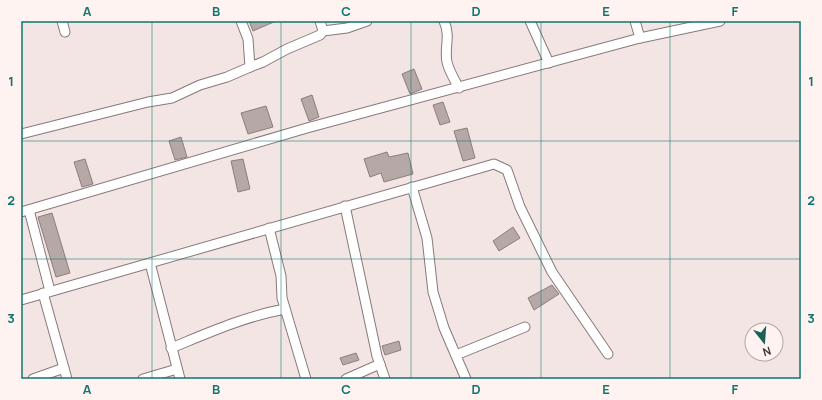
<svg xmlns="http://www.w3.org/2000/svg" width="822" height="400" viewBox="0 0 822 400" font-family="Manrope,sans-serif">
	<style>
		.building { fill: #b5a8a6; stroke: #8b7f7d }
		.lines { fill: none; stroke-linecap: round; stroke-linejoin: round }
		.minor-casing { stroke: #867a77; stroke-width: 11 }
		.minor { stroke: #fff; stroke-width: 9 }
		.grid { fill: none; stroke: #0f766e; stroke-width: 1; stroke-opacity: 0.55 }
		.neatline { fill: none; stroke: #0f766e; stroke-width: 1.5 }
		.grid-label { font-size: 13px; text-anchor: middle; font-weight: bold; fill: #0f766e }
	</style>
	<rect width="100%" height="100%" fill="#f3e5e3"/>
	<g class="building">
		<path d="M249 21H276L253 31Z"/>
		<path d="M414 69 422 89 410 94 402 74Z"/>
		<path d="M312 95 319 117 309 121 301 99Z"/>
		<path d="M443 102 450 122 440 125 433 105Z"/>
		<path d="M266 106 273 127 248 134 241 113Z"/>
		<path d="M467 128 475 158 463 161 454 131Z"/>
		<path d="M181 137 187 157 175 160 169 141Z"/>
		<path d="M387 152 389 157 408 153 413 174 384 182 381 173 370 177 364 159Z"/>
		<path d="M85 159 93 184 82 187 74 162Z"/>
		<path d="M243 159 250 189 238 192 231 161Z"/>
		<path d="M52 213 70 273 56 277 38 217Z"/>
		<path d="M513 227 520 238 499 251 493 241Z"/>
		<path d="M552 285 559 294 534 310 528 298Z"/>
		<path d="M399 341 401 350 385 355 382 346Z"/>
		<path d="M356 353 359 360 343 365 340 358Z"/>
	</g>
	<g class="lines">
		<defs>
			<g id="minor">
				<path d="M62 21 65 32"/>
				<path d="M444 21C451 37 444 47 447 62 449 71 454 79 459 88"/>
				<path d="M530 21 549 63"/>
				<path d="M635 21 640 38"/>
				<path d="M323 31 347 28 367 21"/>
				<path d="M250 67 263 62 287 49 320 35 323 31 320 21"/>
				<path d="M21 134 148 102 172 98 200 85 227 77 250 67 248 39 241 21"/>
				<path d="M412 187 427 238 433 292 444 328 466 379"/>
				<path d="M345 206 377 356 385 379"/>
				<path d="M29 210 50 291"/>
				<path d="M21 212 307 128 640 38 720 21"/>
				<path d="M269 228 281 276 282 298 306 379"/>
				<path d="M150 263 180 379"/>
				<path d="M43 293 67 379"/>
				<path d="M21 300 494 164 507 170 520 207 552 272 608 354"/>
				<path d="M171 348C208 333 246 316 285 309"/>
				<path d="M456 355 525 327"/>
				<path d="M33 379 64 368"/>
				<path d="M143 379 177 369"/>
				<path d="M346 379 380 364"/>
			</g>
		</defs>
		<use href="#minor" class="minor-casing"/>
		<use href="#minor" class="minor"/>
	</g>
	<path class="grid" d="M152 21V379M281 21V379M411 21V379M541 21V379M670 21V379M21 141H801M21 259H801"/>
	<rect width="822" height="400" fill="none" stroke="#fff3f1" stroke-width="44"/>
	<g transform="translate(764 342) rotate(163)"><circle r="19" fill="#fff3f1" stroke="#b1a7a6"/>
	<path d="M0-3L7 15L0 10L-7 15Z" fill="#1b6256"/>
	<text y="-6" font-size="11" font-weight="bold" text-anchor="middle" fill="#3b3635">N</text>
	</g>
	<rect x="22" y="22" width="778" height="356" class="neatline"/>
	<g class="grid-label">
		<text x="87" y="16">A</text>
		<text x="216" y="16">B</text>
		<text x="346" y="16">C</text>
		<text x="476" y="16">D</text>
		<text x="606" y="16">E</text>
		<text x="735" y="16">F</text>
		<text x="11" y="86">1</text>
		<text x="811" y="86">1</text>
		<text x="11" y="205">2</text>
		<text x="811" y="205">2</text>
		<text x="11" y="323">3</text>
		<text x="811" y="323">3</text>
		<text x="87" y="394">A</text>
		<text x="216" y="394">B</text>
		<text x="346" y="394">C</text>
		<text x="476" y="394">D</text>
		<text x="606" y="394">E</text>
		<text x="735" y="394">F</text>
	</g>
</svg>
